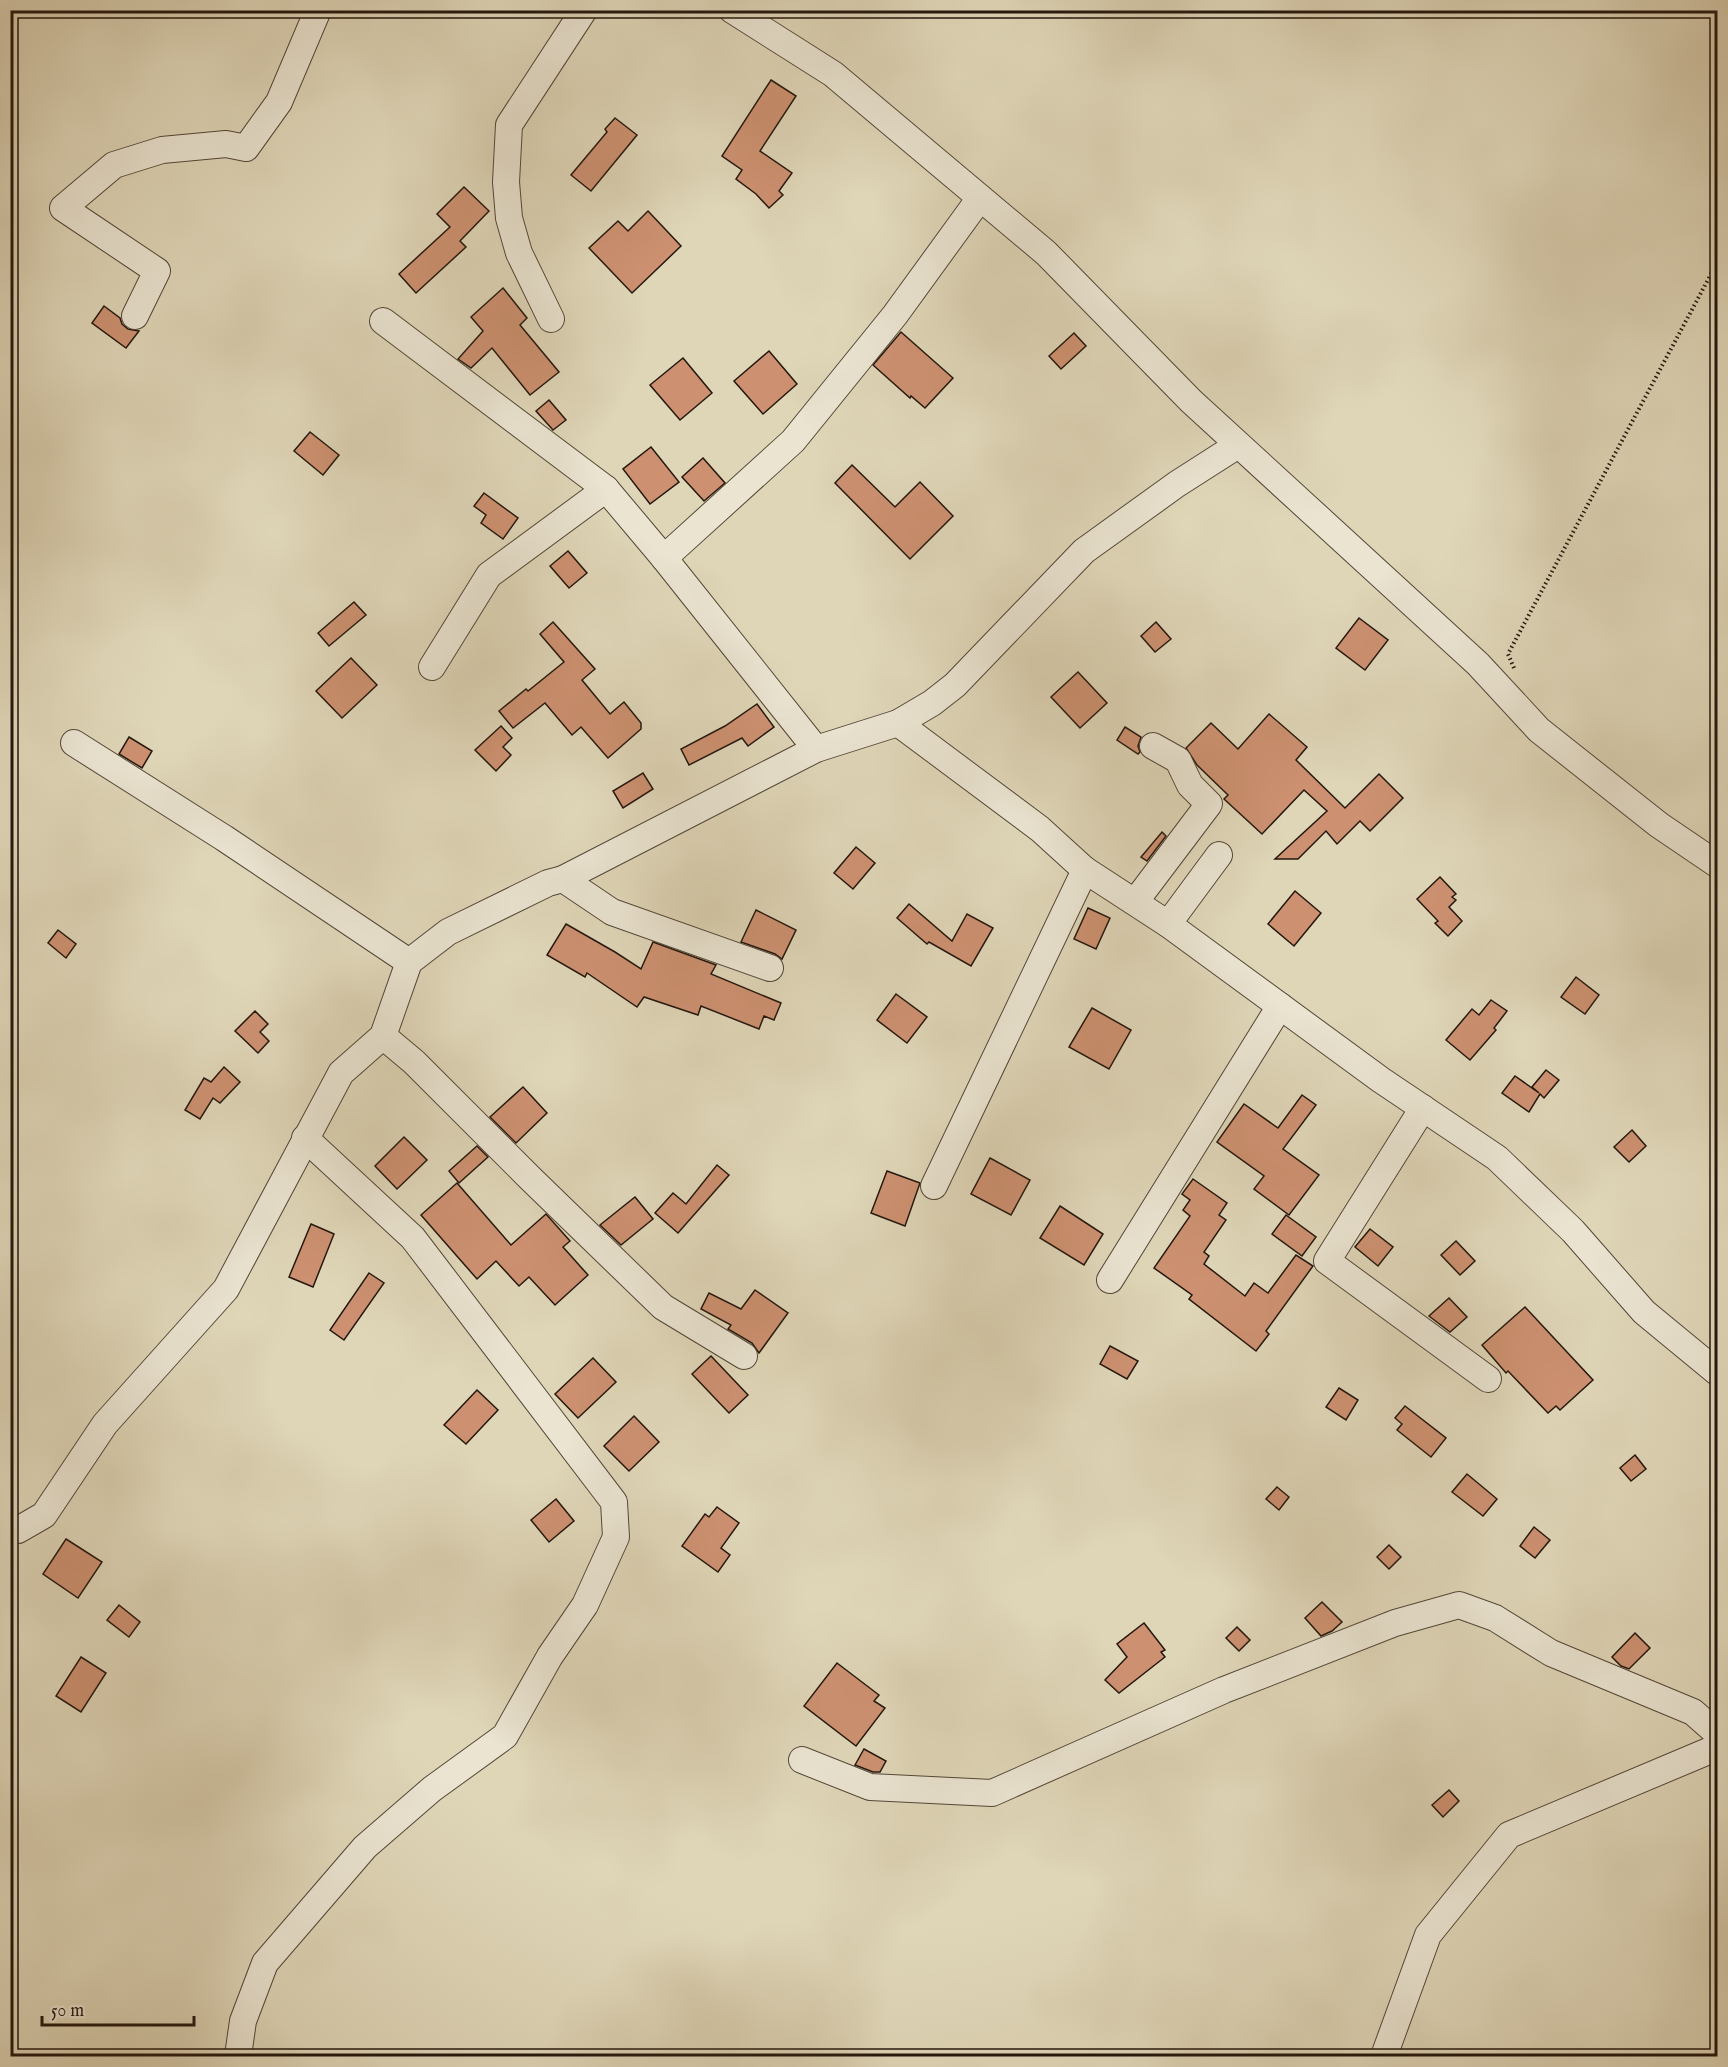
<svg xmlns="http://www.w3.org/2000/svg" width="1728" height="2067" viewBox="0 0 1728 2067" font-family="'IM FELL English',serif">
	<style>
		.building { fill: #cd9171; stroke: #24170e; stroke-width: 1.5 }
		.lines { fill: none; stroke-linecap: round; stroke-linejoin: round }
		.minor-casing { stroke: #534738; stroke-width: 28 }
		.path { stroke: #24170e; stroke-width: 4; stroke-dasharray: 1.5 3; stroke-linecap: butt }
		.minor { stroke: #eae4d1; stroke-width: 26 }
	</style>
	<rect width="100%" height="100%" fill="#dfd6b8"/>
	<filter id="stains"><feTurbulence type="fractalNoise" baseFrequency=".00333" numOctaves="4"/><feColorMatrix values="0 0 0 0 .2 0 0 0 0 .09 0 0 0 0 .02 0 0 0 .5 -.17"/></filter>
	<radialGradient id="worn" r=".72"><stop offset=".6" stop-color="#630" stop-opacity="0"/><stop offset="1" stop-color="#630" stop-opacity=".3"/></radialGradient>
	<g class="building">
		<path d="M771 80 796 96 760 151 792 173 779 191 783 195 769 208 756 194 736 179 742 170 722 156Z"/>
		<path d="M615 118 637 135 591 191 571 175 607 132 605 129Z"/>
		<path d="M464 187 489 211 460 241 466 247 416 293 399 274 450 227 437 214Z"/>
		<path d="M648 211 681 246 632 293 589 248 618 221 628 231Z"/>
		<path d="M503 288 527 318 520 325 559 372 530 395 492 348 471 368 458 359 483 331 471 317Z"/>
		<path d="M104 306 120 318 122 324 128 329 139 331 126 348 92 323Z"/>
		<path d="M901 332 953 378 925 408 911 396 910 398 873 365Z"/>
		<path d="M1074 333 1086 346 1061 369 1049 356Z"/>
		<path d="M769 351 797 384 763 414 734 381Z"/>
		<path d="M683 358 712 393 680 420 650 385Z"/>
		<path d="M549 400 566 420 553 430 536 411Z"/>
		<path d="M310 432 339 455 323 475 294 451Z"/>
		<path d="M651 447 679 482 650 504 623 469Z"/>
		<path d="M703 458 725 483 704 501 682 477Z"/>
		<path d="M852 465 895 507 920 482 953 516 910 559 835 483Z"/>
		<path d="M484 493 518 518 503 539 481 523 486 515 474 506Z"/>
		<path d="M568 551 587 573 569 588 550 566Z"/>
		<path d="M354 602 366 615 329 646 318 633Z"/>
		<path d="M1359 618 1388 640 1365 670 1336 648Z"/>
		<path d="M553 622 595 669 582 680 610 714 624 702 641 723V729L608 758 581 727 572 735 545 703 513 728 499 711 526 689 528 691 564 662 540 634Z"/>
		<path d="M1156 622 1171 639 1155 652 1141 636Z"/>
		<path d="M351 658 377 685 342 718 316 691Z"/>
		<path d="M1078 672 1107 703 1080 728 1051 697Z"/>
		<path d="M757 704 774 727 748 746 742 738 689 765 681 749 725 726Z"/>
		<path d="M1269 714 1307 747 1296 760 1345 808 1379 774 1403 798 1370 831 1360 821 1337 844 1326 831 1298 859H1275L1327 811 1304 790 1262 834 1224 799 1228 795 1197 765 1186 748 1211 723 1238 749Z"/>
		<path d="M501 726 512 738 503 747 511 755 496 771 475 750Z"/>
		<path d="M1125 727 1141 737 1138 746 1140 752 1138 754 1117 740Z"/>
		<path d="M129 737 152 751 142 768 119 754Z"/>
		<path d="M643 773 653 789 623 808 613 791Z"/>
		<path d="M1162 832 1166 836 1147 861 1141 857Z"/>
		<path d="M856 847 875 863 853 889 834 873Z"/>
		<path d="M1440 877 1456 894 1452 897 1456 900 1449 907 1462 921 1448 936 1435 923 1438 921 1417 899Z"/>
		<path d="M1295 891 1321 913 1294 946 1268 924Z"/>
		<path d="M909 904 952 941 967 914 993 928 971 966 929 942 927 944 897 918Z"/>
		<path d="M1088 908 1110 918 1096 949 1074 939Z"/>
		<path d="M756 910 796 930 782 959 775 954 741 942Z"/>
		<path d="M566 924 615 952 641 969 653 942 716 965 711 974 781 1003 774 1020 764 1016 759 1029 701 1006 698 1015 644 997 637 1007 587 973 585 977 547 955Z"/>
		<path d="M58 930 76 944 66 958 48 943Z"/>
		<path d="M1576 977 1599 995 1585 1014 1561 997Z"/>
		<path d="M896 994 927 1017 907 1043 877 1020Z"/>
		<path d="M1491 1000 1507 1011 1494 1028 1496 1030 1470 1060 1446 1040 1472 1009 1479 1015Z"/>
		<path d="M1092 1008 1131 1030 1109 1069 1069 1047Z"/>
		<path d="M255 1011 268 1024 260 1032 269 1041 258 1053 235 1031Z"/>
		<path d="M224 1067 240 1082 220 1103 213 1098 200 1119 185 1110 204 1078 211 1082Z"/>
		<path d="M1546 1070 1559 1080 1544 1098 1540 1094 1529 1112 1502 1093 1515 1076 1539 1093 1532 1087Z"/>
		<path d="M523 1087 547 1113 516 1143 490 1117Z"/>
		<path d="M1302 1095 1316 1105 1283 1149 1319 1175 1289 1215 1254 1189 1264 1176 1217 1142 1244 1104 1278 1128Z"/>
		<path d="M1632 1130 1646 1146 1629 1162 1614 1147Z"/>
		<path d="M404 1137 427 1160 397 1189 375 1166Z"/>
		<path d="M477 1146 488 1157 459 1183 449 1171Z"/>
		<path d="M990 1158 1030 1180 1011 1215 971 1194Z"/>
		<path d="M717 1165 729 1175 678 1233 655 1213 673 1193 686 1204Z"/>
		<path d="M887 1171 920 1183 905 1226 871 1213Z"/>
		<path d="M1193 1179 1227 1203 1219 1215 1226 1220 1204 1252 1209 1256 1204 1264 1245 1296 1254 1283 1268 1293 1296 1255 1313 1266 1266 1331 1269 1334 1256 1351 1189 1299 1192 1295 1154 1268 1190 1216 1183 1210 1190 1200 1182 1194Z"/>
		<path d="M457 1183 511 1245 546 1214 570 1241 563 1247 588 1275 555 1305 529 1277 519 1286 496 1261 477 1279 421 1215Z"/>
		<path d="M635 1197 653 1219 621 1245 600 1225Z"/>
		<path d="M1060 1206 1103 1234 1084 1265 1040 1238Z"/>
		<path d="M1286 1215 1316 1237 1302 1256 1272 1234Z"/>
		<path d="M311 1224 334 1234 313 1287 289 1277Z"/>
		<path d="M1370 1229 1393 1247 1378 1266 1355 1247Z"/>
		<path d="M1456 1241 1475 1261 1460 1275 1441 1255Z"/>
		<path d="M369 1273 384 1283 344 1340 330 1330Z"/>
		<path d="M755 1290 788 1313 759 1353 752 1343 728 1329 731 1325 701 1309 709 1293 741 1309Z"/>
		<path d="M1449 1298 1467 1317 1450 1332 1429 1316Z"/>
		<path d="M1525 1307 1593 1380 1560 1410 1556 1406 1548 1413 1508 1371 1506 1373 1482 1345Z"/>
		<path d="M1110 1346 1138 1361 1127 1379 1100 1364Z"/>
		<path d="M711 1356 748 1395 729 1413 692 1374Z"/>
		<path d="M593 1358 616 1382 578 1418 555 1394Z"/>
		<path d="M1339 1388 1358 1400 1346 1420 1326 1407Z"/>
		<path d="M477 1390 498 1410 466 1444 444 1425Z"/>
		<path d="M1405 1406 1446 1438 1431 1457 1397 1430 1402 1424 1395 1418Z"/>
		<path d="M634 1416 659 1442 629 1471 604 1446Z"/>
		<path d="M1635 1455 1646 1469 1631 1481 1620 1468Z"/>
		<path d="M1467 1474 1497 1499 1483 1516 1452 1492Z"/>
		<path d="M1277 1487 1289 1497 1279 1510 1266 1499Z"/>
		<path d="M556 1499 574 1521 549 1542 531 1520Z"/>
		<path d="M717 1507 739 1523 721 1548 730 1555 718 1572 682 1546 705 1514 709 1517Z"/>
		<path d="M1534 1527 1550 1540 1535 1558 1520 1546Z"/>
		<path d="M66 1539 102 1562 78 1598 43 1574Z"/>
		<path d="M1389 1545 1401 1557 1389 1569 1377 1557Z"/>
		<path d="M1322 1602 1342 1622 1332 1631 1321 1636 1305 1618Z"/>
		<path d="M119 1605 140 1622 129 1637 107 1620Z"/>
		<path d="M1144 1623 1165 1650 1161 1652 1165 1657 1119 1693 1105 1680 1127 1657 1117 1644Z"/>
		<path d="M1237 1627 1250 1640 1239 1651 1226 1638Z"/>
		<path d="M1635 1633 1650 1648 1629 1669 1621 1666 1612 1657Z"/>
		<path d="M81 1657 106 1673 81 1712 56 1696Z"/>
		<path d="M837 1663 879 1695 874 1701 885 1708 856 1746 804 1706Z"/>
		<path d="M864 1749 886 1761 880 1772H873L855 1765Z"/>
		<path d="M1449 1790 1459 1801 1443 1817 1432 1805Z"/>
	</g>
	<g class="lines">
		<defs>
			<g id="minor">
				<path d="M732 10 833 74 1046 253 1191 401 1478 664 1539 730 1659 825 1718 865"/>
				<path d="M135 316 157 271 63 208 114 165 162 150 226 144 246 148 279 102 318 10"/>
				<path d="M551 319 519 253 509 218 506 182 509 125 584 10"/>
				<path d="M383 321 606 489"/>
				<path d="M664 558 793 441 895 315 980 198"/>
				<path d="M432 667 489 575 606 489 664 558 816 749"/>
				<path d="M898 723 1040 829 1085 870 1168 924 1381 1080 1497 1158 1573 1231 1644 1312 1718 1373"/>
				<path d="M74 743 224 838 409 962"/>
				<path d="M563 879 612 912 770 968"/>
				<path d="M1135 902 1209 804 1190 785 1178 760 1153 746"/>
				<path d="M1168 924 1219 855"/>
				<path d="M383 1036 414 1062 530 1178 663 1307 744 1356"/>
				<path d="M1423 1108 1327 1261 1488 1379"/>
				<path d="M934 1186 1085 870"/>
				<path d="M1110 1280 1280 1006"/>
				<path d="M18 1530 44 1515 105 1424 226 1289 341 1073 383 1036 409 962 448 932 548 883 563 879 816 749 898 723 932 703 955 685 1084 551 1177 484 1238 445"/>
				<path d="M802 1760 870 1787 992 1793 1224 1690 1395 1623 1459 1605 1495 1618 1551 1653 1693 1712 1718 1734"/>
				<path d="M238 2056 243 2021 265 1963 365 1847 432 1789 505 1736 550 1656 585 1605 616 1537 614 1502 413 1238 305 1138"/>
				<path d="M1384 2056 1428 1935 1509 1835 1718 1747"/>
			</g>
		</defs>
		<use href="#minor" class="minor-casing"/>
		<path class="path" d="M1514 668 1508 654 1718 261"/>
		<use href="#minor" class="minor"/>
	</g>
	<rect width="1728" height="2067" fill="none" stroke="#dfd6b8" stroke-width="36"/>
	<rect x="12" y="12" width="1704" height="2043" fill="none" stroke="#24170e" stroke-width="3"/>
	<rect x="18" y="18" width="1692" height="2031" fill="none" stroke="#24170e" stroke-width="1.5"/>
	<path d="M42 2016v9h152v-9" fill="none" stroke="#24170e" stroke-width="3"/>
	<text x="51" y="2016" font-size="18" fill="#24170e" stroke="#eae4d1" stroke-width="4.5" paint-order="stroke">50 m</text>
	<rect width="100%" height="100%" filter="url(#stains)"/>
	<rect width="100%" height="100%" fill="url(#worn)"/>
</svg>
